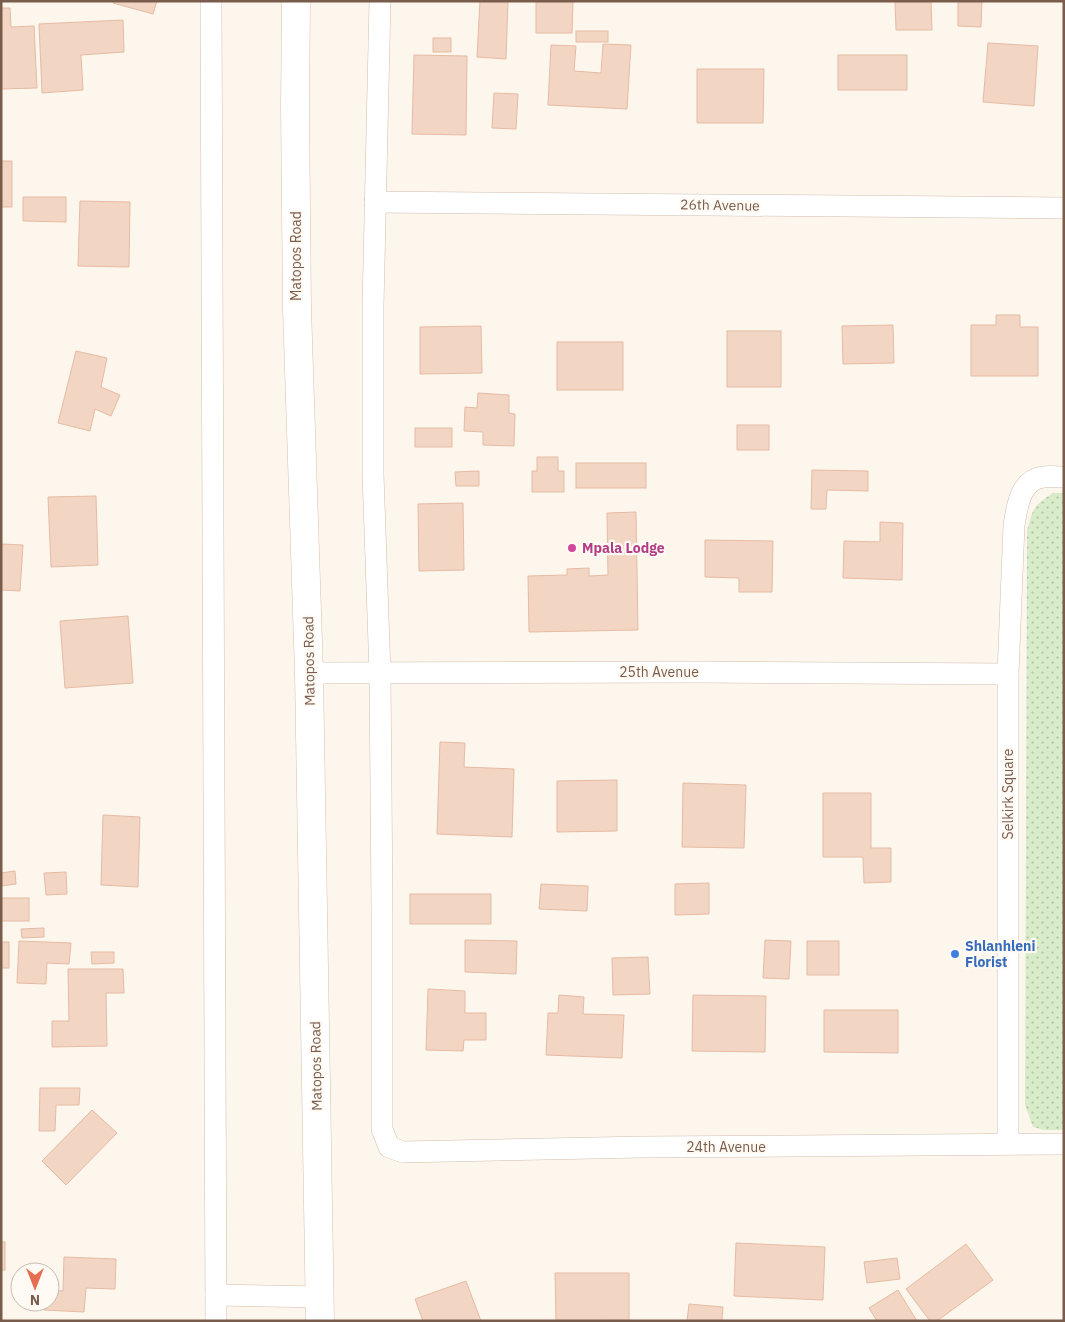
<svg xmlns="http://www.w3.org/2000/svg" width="1065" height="1322" viewBox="0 0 1065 1322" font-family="'IBM Plex Sans',sans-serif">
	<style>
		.grass { fill: url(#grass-dots) }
		.building { fill: #f3d5c3; stroke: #e6bba3 }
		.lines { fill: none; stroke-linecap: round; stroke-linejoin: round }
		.minor-casing { stroke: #d1beb0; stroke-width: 22 }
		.secondary-casing { stroke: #d6c0b0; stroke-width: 29 }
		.minor { stroke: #fff; stroke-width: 21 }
		.secondary { stroke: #fff; stroke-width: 28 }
		.hotel-dot { fill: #d1479c; stroke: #fffaf3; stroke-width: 2 }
		.shop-dot { fill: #3f7fe0; stroke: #fffaf3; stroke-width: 2 }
		.labels { text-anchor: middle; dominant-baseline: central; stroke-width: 4.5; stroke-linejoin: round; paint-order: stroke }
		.street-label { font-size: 14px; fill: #7a5c4d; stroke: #fffaf3 }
		.hotel-label { font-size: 14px; font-weight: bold; fill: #b23c85; stroke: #fffaf3; text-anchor: start }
		.shop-label { font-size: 14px; font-weight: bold; fill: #366cbe; stroke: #fffaf3; text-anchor: start }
	</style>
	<defs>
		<pattern id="grass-dots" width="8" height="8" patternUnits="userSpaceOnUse" patternTransform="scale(1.25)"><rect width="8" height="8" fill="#d8ecc9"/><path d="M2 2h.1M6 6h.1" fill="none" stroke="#b4c2a5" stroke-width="1.8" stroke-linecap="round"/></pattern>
	</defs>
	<rect width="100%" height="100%" fill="#fdf6ec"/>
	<path class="grass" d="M1053 493H1064V1130H1044L1033 1127 1025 1105 1027 531C1033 508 1033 506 1053 493Z"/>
	<g class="building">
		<path d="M114 1H157L153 14 113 3Z"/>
		<path d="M480 1H508L506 59 477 57Z"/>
		<path d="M536 1H573L572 33H536Z"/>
		<path d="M895 1H931L932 30H896Z"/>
		<path d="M958 1H982L981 27 958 26Z"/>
		<path d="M1 8H10L11 27 34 26 37 88 1 89Z"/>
		<path d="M123 20 124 52 81 55 83 90 42 93 39 24Z"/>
		<rect x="576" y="31" width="32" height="11"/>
		<rect x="433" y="38" width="18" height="14"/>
		<path d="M988 43 1038 46 1034 106 983 102Z"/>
		<path d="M603 44 631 45 627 109 548 105 551 45 576 46 574 71 601 73Z"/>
		<path d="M414 55 467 56 466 135 412 134Z"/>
		<rect x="838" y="55" width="69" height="35"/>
		<path d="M697 69H764L763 123H697Z"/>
		<path d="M494 93 518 94 516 129 492 128Z"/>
		<rect x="1" y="161" width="11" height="46"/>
		<path d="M23 197H66V222L23 221Z"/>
		<path d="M80 201 130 202 129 267 78 266Z"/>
		<path d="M996 315H1020V327H1038V376H971V325H996Z"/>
		<path d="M893 325 894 363 843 364 842 326Z"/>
		<path d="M481 326 482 373 420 374V327Z"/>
		<rect x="727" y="331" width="54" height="56"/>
		<rect x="557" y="342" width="66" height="48"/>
		<path d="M76 351 107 358 101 387 120 395 111 416 95 409 90 431 58 423Z"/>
		<path d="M478 393 509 395V413L515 414 514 446 483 445V432L464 431 465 407 477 408Z"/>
		<rect x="737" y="425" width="32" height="25"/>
		<rect x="415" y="428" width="37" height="19"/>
		<path d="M537 457H558V471H564V492H532V471H537Z"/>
		<rect x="576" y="463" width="70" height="25"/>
		<path d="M812 470 868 471V491L827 490 826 509H811Z"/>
		<path d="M479 471V486H456L455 472Z"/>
		<path d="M96 496 98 565 51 567 48 497Z"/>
		<path d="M463 503 464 570 419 571 418 504Z"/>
		<path d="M636 512 638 630 529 632 528 576 567 575V569L589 568V576L608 575 607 513Z"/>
		<path d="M880 522 903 523 902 580 843 578 844 541 880 542Z"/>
		<path d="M705 540 773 541 772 592H739V578L705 577Z"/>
		<path d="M1 544 23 545 20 591 1 590Z"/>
		<path d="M128 616 133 683 65 688 60 621Z"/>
		<path d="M440 742 465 743 464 767 514 769 512 837 437 834Z"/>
		<path d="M617 780V831L557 832V781Z"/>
		<path d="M683 783 746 785 744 848 682 847Z"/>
		<path d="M823 793H871V848H891V882L864 883 863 857H823Z"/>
		<path d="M103 815 140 817 138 887 101 885Z"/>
		<path d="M15 871 16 884 1 886V873Z"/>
		<path d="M66 872 67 894 46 895 44 873Z"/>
		<path d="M709 883V914L675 915V884Z"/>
		<path d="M541 884 588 886 587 911 539 909Z"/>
		<rect x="410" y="894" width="81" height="30"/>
		<rect x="1" y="898" width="28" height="23"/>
		<path d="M44 928V937L22 938 21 929Z"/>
		<path d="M465 940 517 941 516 974 465 972Z"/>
		<path d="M765 940 791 941 789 979 763 978Z"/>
		<path d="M19 941 71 943 69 964 47 963 46 984 17 983Z"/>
		<rect x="807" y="941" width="32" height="34"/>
		<rect x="1" y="942" width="8" height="26"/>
		<path d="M91 952H114V963L92 964Z"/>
		<path d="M648 957 650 994 613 995 612 958Z"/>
		<path d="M68 969H123L124 993H106L107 1046 52 1047V1021H69Z"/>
		<path d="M428 989 465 991V1013H486V1040H464L463 1051 426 1050Z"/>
		<path d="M559 995 584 997 583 1014 624 1015 622 1058 546 1055 548 1013H558Z"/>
		<path d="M693 995 766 996 765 1052 692 1051Z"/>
		<path d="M824 1010H898V1053L824 1052Z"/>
		<path d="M40 1088H80L79 1105H56L55 1131H39Z"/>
		<path d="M92 1110 117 1133 66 1185 42 1161Z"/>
		<rect x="1" y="1242" width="4" height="28"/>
		<path d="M736 1243 825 1247 823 1300 734 1296Z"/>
		<path d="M966 1244 993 1280 937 1321H930L906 1289Z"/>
		<path d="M64 1257 116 1259 115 1289 86 1288 84 1312 44 1310V1302H50V1290L63 1291Z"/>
		<path d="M897 1258 900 1279 867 1283 864 1262Z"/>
		<path d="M555 1273H629V1320L556 1321Z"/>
		<path d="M466 1281 481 1321H423L415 1299Z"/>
		<path d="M898 1290 917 1321H877L869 1308Z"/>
		<path d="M689 1304 723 1307 722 1321H687Z"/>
	</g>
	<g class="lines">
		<defs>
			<g id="minor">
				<path d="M211 1 216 1321"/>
				<path d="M380 1 373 306V474L380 673 382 908V1129L389 1147 403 1152 643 1147 1064 1144"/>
				<path d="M375 202 1064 208"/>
				<path d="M309 673 699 672 1008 674"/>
				<path d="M1008 1144V674L1014 525C1017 507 1020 480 1043 477 1050 476 1057 477 1064 477"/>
				<path d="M216 1295 320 1297"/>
			</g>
			<path id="secondary" d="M296 1 295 106 297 309 309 673 320 1321"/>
		</defs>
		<use href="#minor" class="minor-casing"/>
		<use href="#secondary" class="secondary-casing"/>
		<use href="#minor" class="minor"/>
		<use href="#secondary" class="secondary"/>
	</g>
	<circle class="hotel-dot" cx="572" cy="548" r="5"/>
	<circle class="shop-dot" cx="955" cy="954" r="5"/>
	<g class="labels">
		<g class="street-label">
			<text transform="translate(720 205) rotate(1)">26th Avenue</text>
			<text transform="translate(296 256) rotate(-90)">Matopos Road</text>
			<text transform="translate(309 661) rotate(-91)">Matopos Road</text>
			<text x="659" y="672">25th Avenue</text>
			<text transform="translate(1008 794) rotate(-90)">Selkirk Square</text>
			<text transform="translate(316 1066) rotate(-91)">Matopos Road</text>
			<text x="726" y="1147">24th Avenue</text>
		</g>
		<g class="hotel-label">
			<text x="582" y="548">Mpala Lodge</text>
		</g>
		<g class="shop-label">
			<text x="965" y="946">Shlanhleni<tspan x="965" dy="16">Florist</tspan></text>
		</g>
	</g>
	<rect width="1065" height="1322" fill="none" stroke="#7a5c4d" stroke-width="5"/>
	<g transform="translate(35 1287) rotate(180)"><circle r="24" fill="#fffaf3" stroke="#cabbb1"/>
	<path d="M0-4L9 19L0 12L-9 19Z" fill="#e76f51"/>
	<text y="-8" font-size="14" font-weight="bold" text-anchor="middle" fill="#7a5c4d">N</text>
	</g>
</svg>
